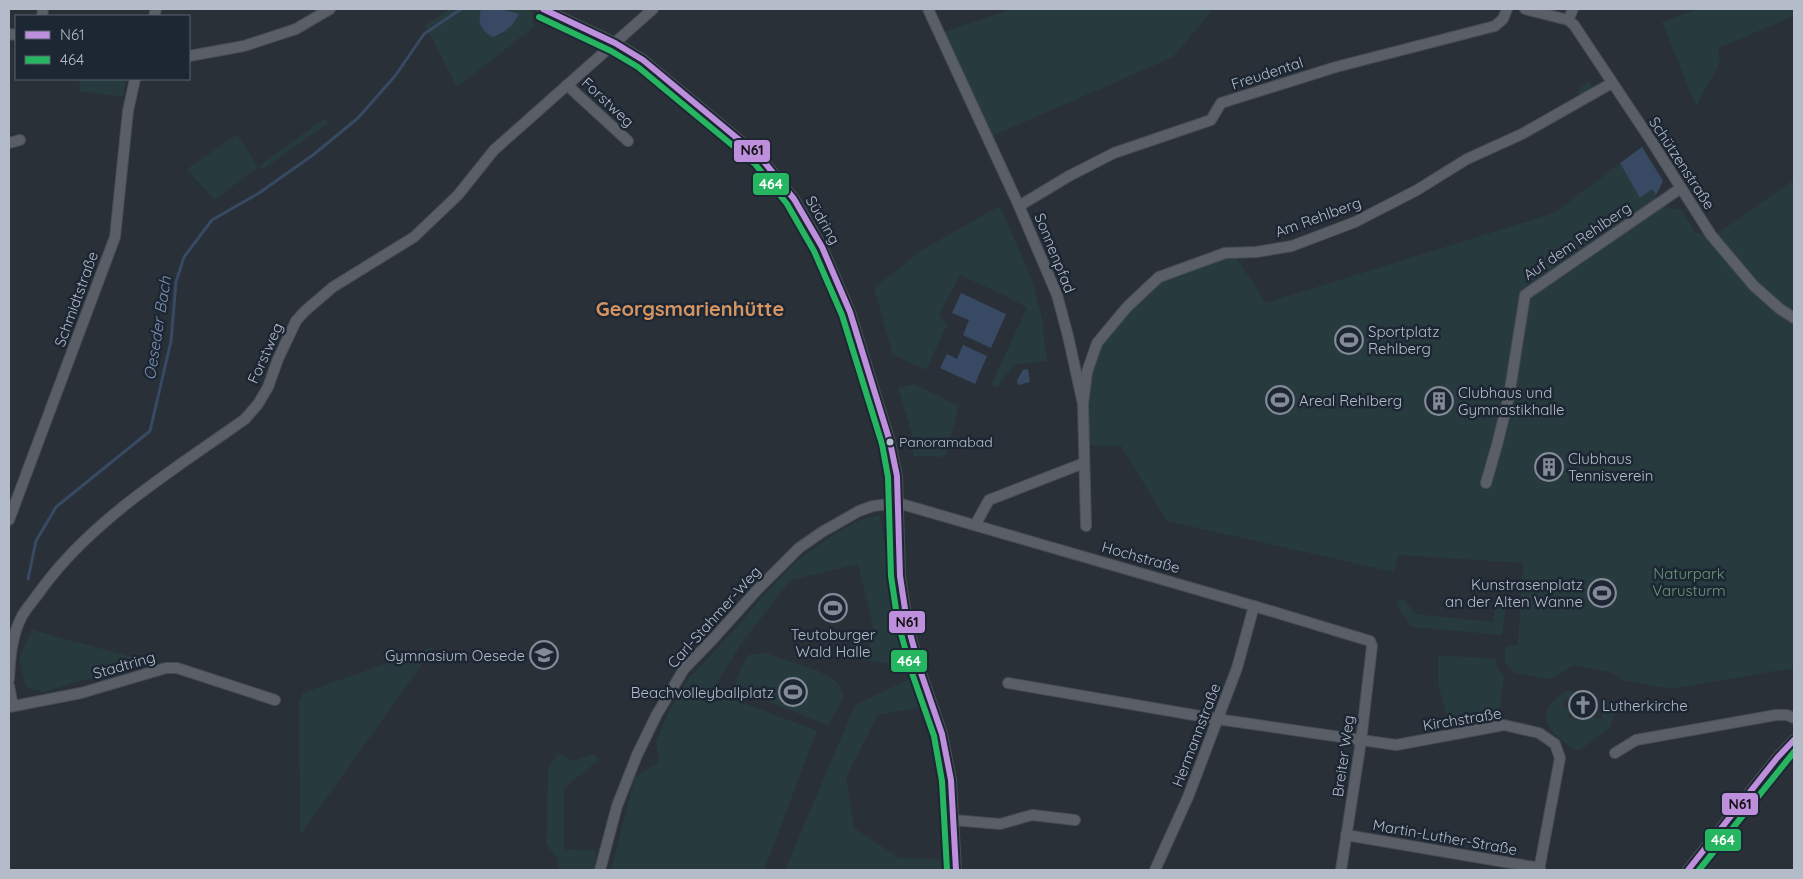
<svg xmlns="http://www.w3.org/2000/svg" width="1803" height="879" viewBox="0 0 1803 879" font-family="Quicksand,sans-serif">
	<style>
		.green { fill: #273a3e }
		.water { fill: #384963 }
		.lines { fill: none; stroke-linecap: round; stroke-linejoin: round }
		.stream { stroke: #384963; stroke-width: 3 }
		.minor-casing { stroke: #484c53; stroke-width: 12 }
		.minor { stroke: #5a5e66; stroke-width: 10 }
		.bus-1-casing { stroke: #1d2633; stroke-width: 10 }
		.bus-2-casing { stroke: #1d2633; stroke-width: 10 }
		.bus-1 { stroke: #be8fdc; stroke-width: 6 }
		.bus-2 { stroke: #26b661; stroke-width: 6 }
		.bus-dot { fill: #b4bcc9; stroke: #1d2633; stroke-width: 2 }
		.labels { text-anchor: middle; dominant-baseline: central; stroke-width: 5; stroke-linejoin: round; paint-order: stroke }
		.bus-label { font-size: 14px; fill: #b4bcc9; stroke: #1d2633; text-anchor: start }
		.street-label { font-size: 15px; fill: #b4bcc9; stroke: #1d2633 }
		.poi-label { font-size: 15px; fill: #b4bcc9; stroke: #1d2633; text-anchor: start }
		.park-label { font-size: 15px; fill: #6b9a76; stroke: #1d2633 }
		.water-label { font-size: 16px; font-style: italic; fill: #7c92b1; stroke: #1d2633 }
		.district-label { font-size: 20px; font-weight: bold; fill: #d59563; stroke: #1d2633 }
		.line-badge { stroke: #1d2633; stroke-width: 2 }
		.badge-label { font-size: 14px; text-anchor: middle; font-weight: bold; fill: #fff }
		.pale-badge-label { font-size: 14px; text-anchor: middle; font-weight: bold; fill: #111 }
	</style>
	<rect width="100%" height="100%" fill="#2a3038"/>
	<g class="green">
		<path d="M450 9H523L532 11 534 27 457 87 425 25Z"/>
		<path d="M1012 9H1210V13L1173 57 992 136 943 32Z"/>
		<path d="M1697 9H1794V16L1718 48 1720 63 1696 106 1662 22Z"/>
		<path d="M80 79H126L123 97 79 91Z"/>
		<path d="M1589 81 1595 90 1581 98 1577 92 1580 90 1579 87Z"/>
		<path d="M325 118 328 123 262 170 259 166Z"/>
		<path d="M237 134 258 167 214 200 187 169Z"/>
		<path d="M1642 147 1663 181 1656 195 1665 208 1681 209 1696 233H1718L1794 180V668L1670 689 1622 680 1613 673 1573 665 1551 679 1515 673 1505 662V648L1518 644 1523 563 1398 555 1394 572 1167 521 1121 446 1088 445 1083 404 1097 343 1159 277 1234 254 1266 303 1554 213Z"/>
		<path d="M1000 206 1032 280 1042 318 1047 361 1014 365 997 387 991 385 1027 308 1012 299 960 275 939 315 947 325 926 370 893 355 874 288 922 250Z"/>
		<path d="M914 384 959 406 945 457 913 456V437L898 388Z"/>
		<path d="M880 515 896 618 906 666 862 660 875 635 858 564 791 580 743 641 712 691 817 731 764 870H611L635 777 659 762 656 741 670 710 689 678 739 625 761 598 794 563 834 534 860 520Z"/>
		<path d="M1497 595 1508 596 1502 635 1412 627 1399 609 1397 602 1403 599 1416 614 1493 622Z"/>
		<path d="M32 630 147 661 44 692 26 687 19 658Z"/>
		<path d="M435 646 300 835 299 701 303 693Z"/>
		<path d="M765 653 819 671 838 683 844 697 828 725 734 688 740 670 748 655Z"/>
		<path d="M1438 655 1496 659 1497 667 1504 676 1498 720 1450 729 1438 684Z"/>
		<path d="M918 675 924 706 878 715 846 777 854 828 899 858 946 859 947 870H785L855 705Z"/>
		<path d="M1568 690 1573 691 1571 700 1564 699 1563 708 1570 710 1568 717 1582 720 1583 716 1601 719 1604 701 1617 704 1610 727 1580 750C1571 749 1567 744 1560 739 1536 719 1546 704 1568 690Z"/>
		<path d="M559 753 573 761 594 754 599 760 564 788V849L596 851 594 870H558V859L546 844 548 768Z"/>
	</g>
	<g class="water">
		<path d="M481 9H500L519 14C513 26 506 32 493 37 481 31 477 22 481 9Z"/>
		<path d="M1642 147 1663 181 1656 195 1652 189 1640 198 1620 163Z"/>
		<path d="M961 293 1006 314 991 348 963 335 969 320 952 313Z"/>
		<path d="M963 345 987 356 975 384 940 368 947 354 957 359Z"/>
		<path d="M1028 369 1030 382 1018 385 1017 380 1023 370Z"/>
	</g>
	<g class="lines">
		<path class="stream" d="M28 579 36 541 56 507 150 431 171 341 176 282 184 257 212 220 259 193 313 155 358 118 395 76 424 34 461 9"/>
		<defs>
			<g id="minor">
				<path d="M543 9 615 43 643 60 761 158 794 199 822 247 850 312 890 442 897 476 900 576 907 622 920 670 942 734 951 780 956 870"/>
				<path d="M928 9 1019 206 1057 295 1068 336 1083 404 1086 526"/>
				<path d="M1525 9 1568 20 1574 25 1650 139 1711 235 1754 286 1780 309 1794 318"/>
				<path d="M42 16 43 9"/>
				<path d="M154 16 156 9"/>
				<path d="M1568 20 1573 9"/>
				<path d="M9 34 16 35"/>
				<path d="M189 56 244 46 296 29 330 9"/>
				<path d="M567 85 628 141"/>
				<path d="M9 143 20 140"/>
				<path d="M1019 206 1069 176 1114 153 1211 120 1221 103 1336 67 1495 26 1503 19 1507 9"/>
				<path d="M1083 404 1087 372 1097 343 1127 307 1159 277 1225 253 1256 252 1292 246 1355 222 1417 190 1467 159 1522 134 1612 83"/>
				<path d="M1486 483 1497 445 1509 396 1525 295 1681 188"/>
				<path d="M9 520 115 237 128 111 135 79"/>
				<path d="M975 525 989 500 1084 463"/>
				<path d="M9 679C10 657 12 635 22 616 26 609 33 601 38 594 89 521 172 471 245 419L258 404 268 387 278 359 296 321 305 311 333 287 414 237 458 195 494 150 653 9"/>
				<path d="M1008 683 1217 719 1396 745 1504 725 1539 733 1555 744 1560 758 1539 870"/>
				<path d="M9 686 13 706"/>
				<path d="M9 707 81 693 166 668H177L275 700"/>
				<path d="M1615 753 1636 740 1776 715H1787L1794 718"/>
				<path d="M953 820 1000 824 1032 815 1075 820"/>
				<path d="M1346 835 1540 868"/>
				<path d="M600 870 617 806 637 755 657 714 684 669 713 639 756 591 799 548 822 532 859 511 873 506 898 503 1254 606 1370 641 1372 646 1361 741 1341 870"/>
				<path d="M1155 870 1188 797 1237 668 1254 606"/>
				<path d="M1688 870 1777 758 1794 740"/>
			</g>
		</defs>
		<use href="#minor" class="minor-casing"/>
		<use href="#minor" class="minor"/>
		<defs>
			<g id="bus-1">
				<path d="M543 9 615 43 643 60 761 158 794 199 822 247 850 312 890 442 897 476 900 576 907 622 920 670 942 734 951 780 956 870"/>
				<path d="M1688 870 1777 758 1794 740"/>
			</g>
			<g id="bus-2">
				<path d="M539 17 611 51 638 67 755 164 787 204 814 251 842 315 882 444 888 477 891 576 898 623 912 673 934 736 942 781 947 870"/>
				<path d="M1699 870 1794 752"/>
			</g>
		</defs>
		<use href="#bus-1" class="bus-1-casing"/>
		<use href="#bus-2" class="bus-2-casing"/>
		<use href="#bus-1" class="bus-1"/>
		<use href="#bus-2" class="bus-2"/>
	</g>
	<defs>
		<symbol id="stadium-ring" viewBox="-11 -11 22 22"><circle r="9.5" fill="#1d2633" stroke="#848b96" stroke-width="1.5"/><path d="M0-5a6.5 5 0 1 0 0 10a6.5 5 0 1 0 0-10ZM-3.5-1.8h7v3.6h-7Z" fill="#848b96"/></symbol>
		<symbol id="building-ring" viewBox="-11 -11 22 22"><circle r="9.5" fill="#1d2633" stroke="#848b96" stroke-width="1.5"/><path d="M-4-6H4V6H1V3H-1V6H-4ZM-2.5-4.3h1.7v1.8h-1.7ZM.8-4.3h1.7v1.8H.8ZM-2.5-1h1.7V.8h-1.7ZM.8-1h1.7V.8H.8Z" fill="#848b96"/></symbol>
		<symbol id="school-ring" viewBox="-11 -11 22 22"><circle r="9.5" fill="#1d2633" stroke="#848b96" stroke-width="1.5"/><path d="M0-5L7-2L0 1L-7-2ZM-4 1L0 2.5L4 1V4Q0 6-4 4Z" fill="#848b96"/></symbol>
		<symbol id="church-ring" viewBox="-11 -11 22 22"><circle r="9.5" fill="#1d2633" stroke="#848b96" stroke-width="1.5"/><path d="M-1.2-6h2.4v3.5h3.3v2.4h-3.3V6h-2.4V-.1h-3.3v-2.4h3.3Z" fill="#848b96"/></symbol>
	</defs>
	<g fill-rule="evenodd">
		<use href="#stadium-ring" x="1333" y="324" width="32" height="32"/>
		<use href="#stadium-ring" x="1264" y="384" width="32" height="32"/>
		<use href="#building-ring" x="1423" y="385" width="32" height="32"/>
		<use href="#building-ring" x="1533" y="451" width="32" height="32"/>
		<use href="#stadium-ring" x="1586" y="577" width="32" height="32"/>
		<use href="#stadium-ring" x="817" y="592" width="32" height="32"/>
		<use href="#school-ring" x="528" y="639" width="32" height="32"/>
		<use href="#stadium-ring" x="777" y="676" width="32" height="32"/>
		<use href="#church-ring" x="1567" y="689" width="32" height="32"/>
	</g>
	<circle class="bus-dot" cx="890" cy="442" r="4.5"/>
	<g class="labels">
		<g class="bus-label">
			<text x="899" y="442">Panoramabad</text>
		</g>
		<g class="street-label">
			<text transform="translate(1267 73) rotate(-18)">Freudental</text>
			<text transform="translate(608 102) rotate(43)">Forstweg</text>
			<text transform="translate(1682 163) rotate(57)">Schützenstraße</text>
			<text transform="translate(1318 217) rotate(-20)">Am Rehlberg</text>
			<text transform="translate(823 220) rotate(60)">Südring</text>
			<text transform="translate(1577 241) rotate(-34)">Auf dem Rehlberg</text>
			<text transform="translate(1055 253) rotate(68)">Sonnenpfad</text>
			<text transform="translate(76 299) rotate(-70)">Schmidtstraße</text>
			<text transform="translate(265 353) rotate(-66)">Forstweg</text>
			<text transform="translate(1141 557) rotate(16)">Hochstraße</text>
			<text transform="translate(714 617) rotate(-48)">Carl-Stahmer-Weg</text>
			<text transform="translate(124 665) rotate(-16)">Stadtring</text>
			<text transform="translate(1462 719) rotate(-9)">Kirchstraße</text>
			<text transform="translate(1196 735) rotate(-69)">Hermannstraße</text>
			<text transform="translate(1343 756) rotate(-82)">Breiter Weg</text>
			<text transform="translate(1445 837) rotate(10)">Martin-Luther-Straße</text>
		</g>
		<g class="poi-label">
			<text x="1368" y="331">Sportplatz<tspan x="1368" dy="17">Rehlberg</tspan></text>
			<text x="1458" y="392">Clubhaus und<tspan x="1458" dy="17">Gymnastikhalle</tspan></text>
			<text x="1299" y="400">Areal Rehlberg</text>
			<text x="1568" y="458">Clubhaus<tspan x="1568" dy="17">Tennisverein</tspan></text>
			<text x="1583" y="584" text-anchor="end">Kunstrasenplatz<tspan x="1583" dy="17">an der Alten Wanne</tspan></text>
			<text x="833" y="634" text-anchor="middle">Teutoburger<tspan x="833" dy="17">Wald Halle</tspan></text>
			<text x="525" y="655" text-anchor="end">Gymnasium Oesede</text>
			<text x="774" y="692" text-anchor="end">Beachvolleyballplatz</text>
			<text x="1602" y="705">Lutherkirche</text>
		</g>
		<g class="park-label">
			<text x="1689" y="573">Naturpark<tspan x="1689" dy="17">Varusturm</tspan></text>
		</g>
		<g class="water-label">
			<text transform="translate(157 328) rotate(-81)">Oeseder Bach</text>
		</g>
		<g class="district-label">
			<text x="690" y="308">Georgsmarienhütte</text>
		</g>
	</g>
	<g class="line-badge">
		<rect x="733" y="139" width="38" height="24" rx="5" fill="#be8fdc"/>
		<rect x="752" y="172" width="38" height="24" rx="5" fill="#26b661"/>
		<rect x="888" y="610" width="38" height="24" rx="5" fill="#be8fdc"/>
		<rect x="890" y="649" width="38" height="24" rx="5" fill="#26b661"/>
		<rect x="1721" y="792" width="38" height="24" rx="5" fill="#be8fdc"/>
		<rect x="1704" y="828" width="38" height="24" rx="5" fill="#26b661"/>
	</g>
	<g class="badge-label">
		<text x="771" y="189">464</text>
		<text x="909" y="666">464</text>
		<text x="1723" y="845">464</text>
	</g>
	<g class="pale-badge-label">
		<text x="752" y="155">N61</text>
		<text x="907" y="627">N61</text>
		<text x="1740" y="809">N61</text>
	</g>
	<rect width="1803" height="879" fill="none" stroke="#b4bcc9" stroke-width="20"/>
	<rect x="15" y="15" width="175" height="65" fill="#1d2633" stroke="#59626f"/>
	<rect x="25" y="31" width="25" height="8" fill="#be8fdc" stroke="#59626f"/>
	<text x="60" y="40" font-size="15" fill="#b4bcc9">N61</text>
	<rect x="25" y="56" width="25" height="8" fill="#26b661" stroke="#59626f"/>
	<text x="60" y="65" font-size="15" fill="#b4bcc9">464</text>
</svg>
